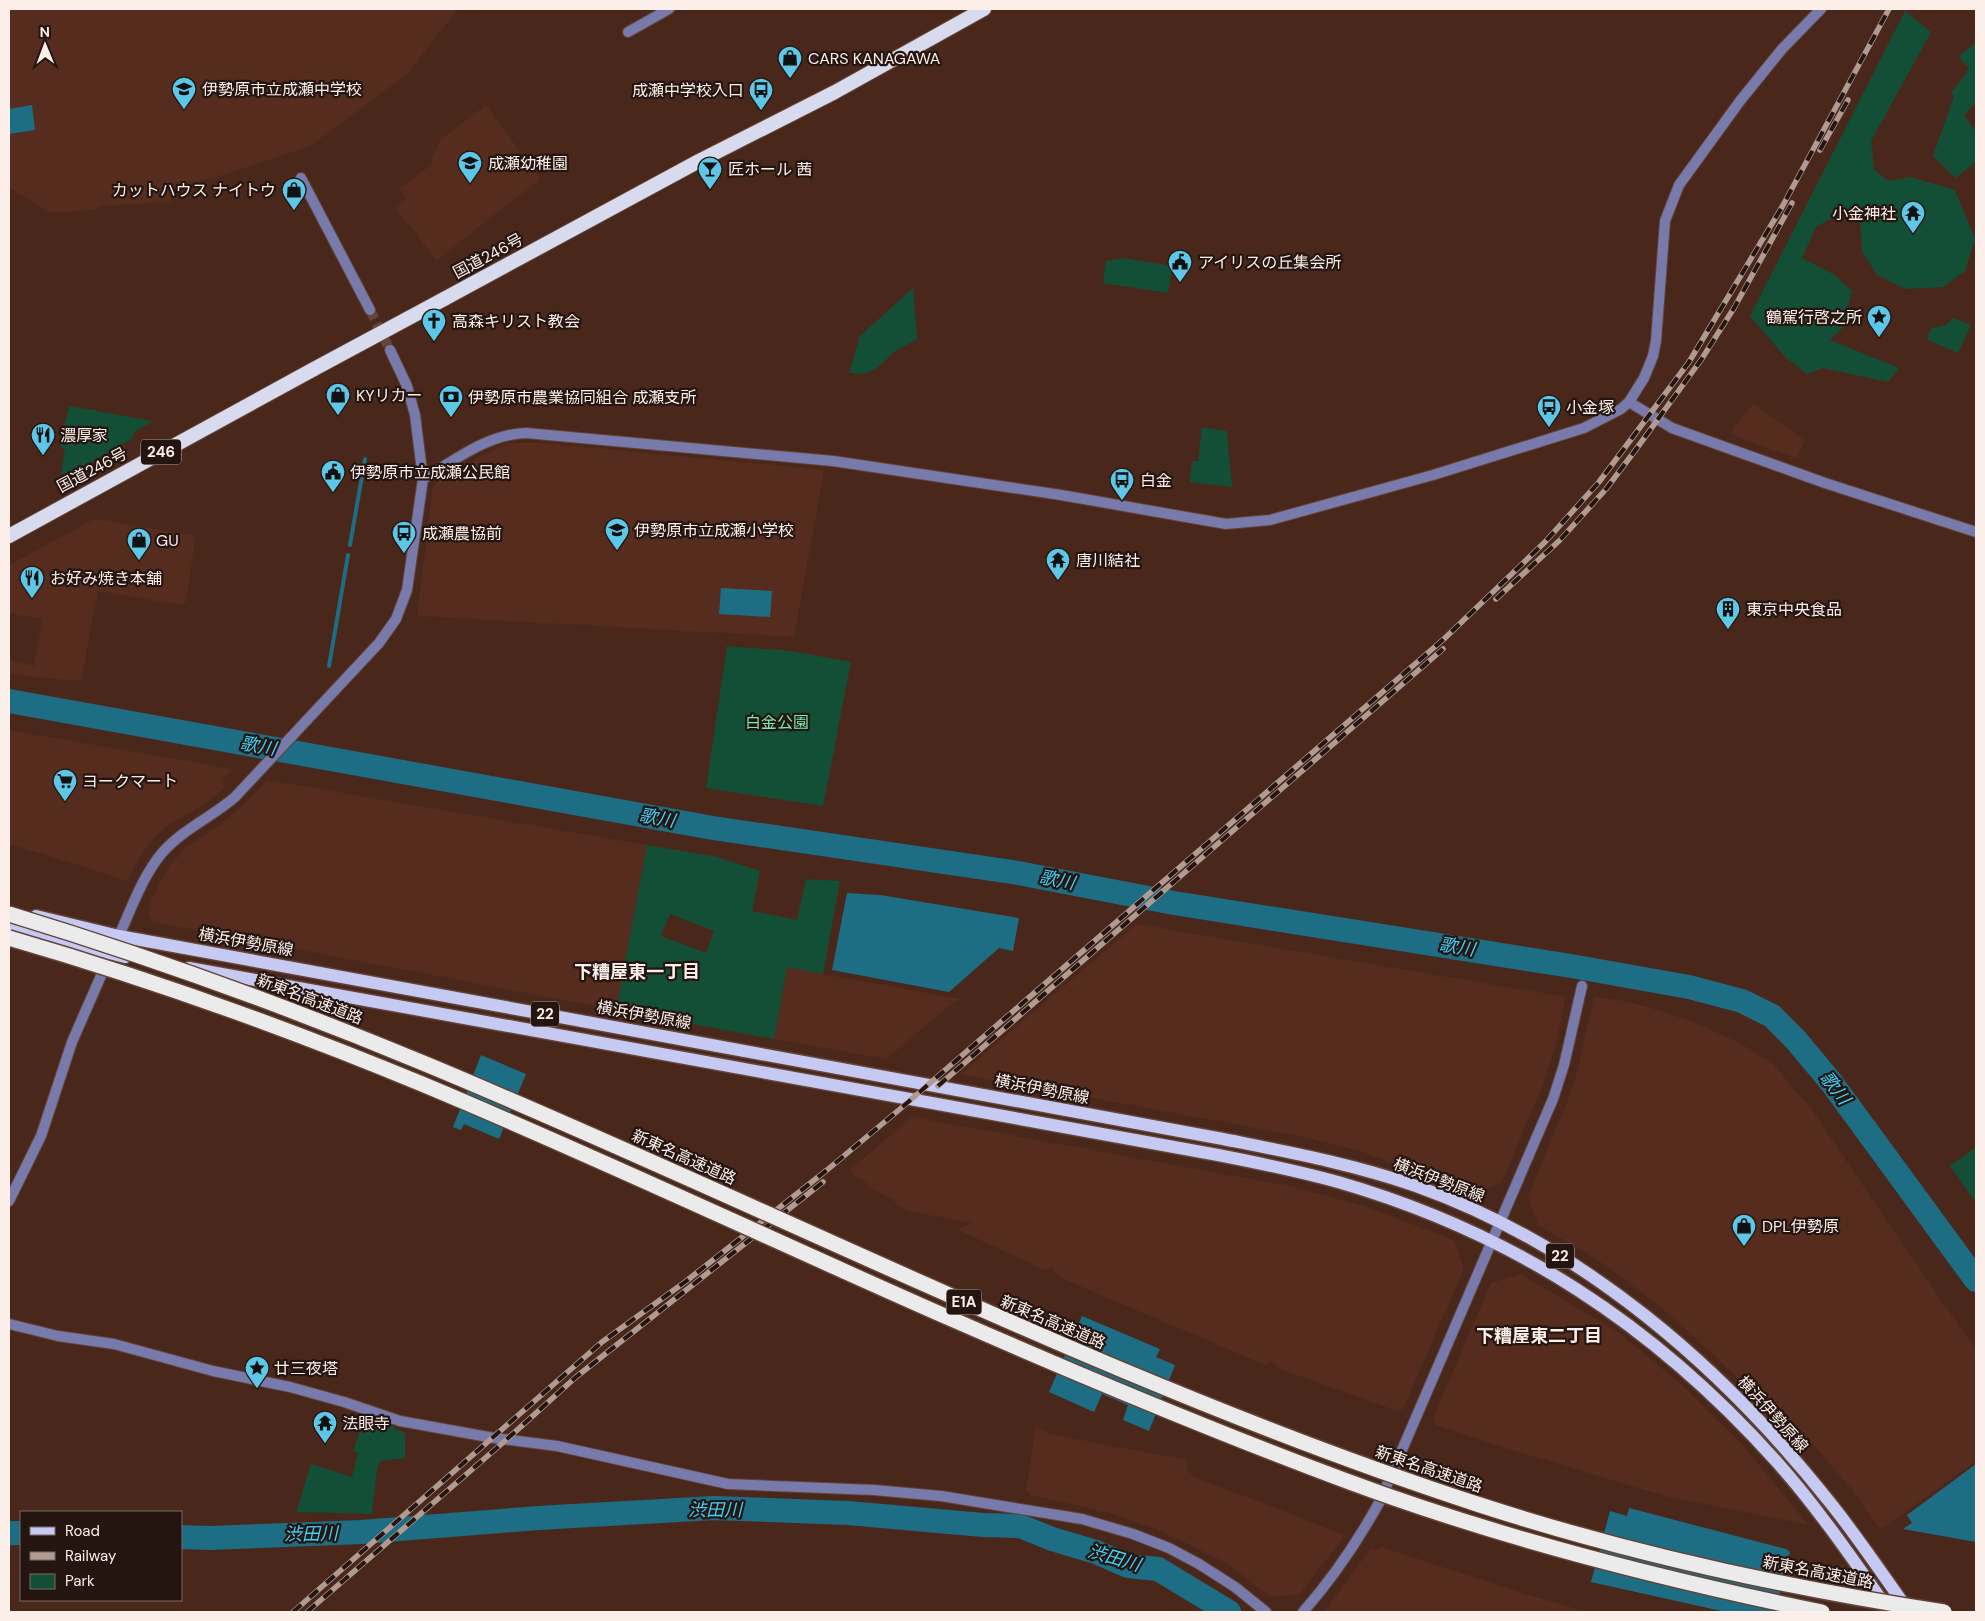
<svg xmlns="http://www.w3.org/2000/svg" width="1985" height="1621" viewBox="0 0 1985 1621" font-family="'DM Sans','Noto Sans JP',sans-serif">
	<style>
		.built { fill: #552c1d }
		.green { fill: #134f36; fill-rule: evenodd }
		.water { fill: #1d6e85 }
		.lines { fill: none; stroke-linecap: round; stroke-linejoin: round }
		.stream { stroke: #1d6e85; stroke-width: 4 }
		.river { stroke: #1d6e85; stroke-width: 24 }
		.tertiary-tunnel { stroke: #64463a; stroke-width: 10; stroke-dasharray: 10 5; stroke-linecap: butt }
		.tertiary-casing { stroke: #624438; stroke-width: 12 }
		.primary-casing { stroke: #624438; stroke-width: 15 }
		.trunk-casing { stroke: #624438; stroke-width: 16 }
		.tertiary { stroke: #777aaa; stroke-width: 10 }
		.primary { stroke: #c6c9f1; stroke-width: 12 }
		.trunk { stroke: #d8daee; stroke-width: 14 }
		.rail-casing { stroke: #b09a91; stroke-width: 5.5 }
		.rail { stroke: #251510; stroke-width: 4; stroke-dasharray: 11; stroke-linecap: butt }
		.trunk-bridge-casing { stroke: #624438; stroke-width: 16; stroke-linecap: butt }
		.motorway-bridge-casing { stroke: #624438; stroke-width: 18; stroke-linecap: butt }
		.trunk-bridge { stroke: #d8daee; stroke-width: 14 }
		.motorway-bridge { stroke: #ebebeb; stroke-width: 15 }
		.labels { text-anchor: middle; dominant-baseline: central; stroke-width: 4.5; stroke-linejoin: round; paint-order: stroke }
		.shield { fill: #251510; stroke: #bcada8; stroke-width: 1 }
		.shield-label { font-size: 15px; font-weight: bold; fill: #fceee9 }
		.poi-label { font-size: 16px; fill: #fceee9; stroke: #251510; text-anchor: start }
		.street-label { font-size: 16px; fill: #fceee9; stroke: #251510 }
		.park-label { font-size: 16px; fill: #75ebb3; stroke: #251510 }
		.water-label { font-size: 18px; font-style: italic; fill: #3dd2fc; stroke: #251510 }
		.neighbourhood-label { font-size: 18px; font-weight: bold; fill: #fceee9; stroke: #251510 }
	</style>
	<rect width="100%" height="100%" fill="#49281b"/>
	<g class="built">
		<path d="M9 9H458L407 74 310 146 223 175 176 188 170 202 102 206 93 210 51 213 9 187Z"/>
		<path d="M486 105 540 179 437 260 395 208 406 198 399 189 432 164V158L440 140Z"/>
		<path d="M1752 405H1755L1805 440 1796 458 1747 441 1730 433Z"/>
		<path d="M507 443H541L824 470 794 637 417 616 433 486 445 476Z"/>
		<path d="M94 519 192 535 195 540 186 601 181 605 98 591 81 681 33 677 9 673V661L34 666 42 619 9 613V565Z"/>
		<path d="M9 730 234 769 222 779 224 789 206 803 166 827 154 838 141 855 127 881 85 867 9 844Z"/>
		<path d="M267 780 647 845 616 1010 153 922 148 914 151 900 168 868 186 847 221 824 245 803Z"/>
		<path d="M1137 924 1566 997 1556 1044 1543 1084 1502 1182 1474 1194 1360 1151 1294 1135 961 1074Z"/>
		<path d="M787 967 823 974 960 999 949 1006 886 1059 774 1039Z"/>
		<path d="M1594 997 1619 1000 1651 1008 1693 1022 1738 1042 1773 1064 1812 1110 1938 1296 1976 1349V1461L1883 1528 1878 1526 1849 1486 1816 1448 1777 1407 1772 1411 1706 1348 1664 1310 1622 1277 1587 1253 1538 1225 1528 1197 1568 1100 1577 1072Z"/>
		<path d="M912 1117 1285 1185 1331 1197 1367 1207 1454 1240 1464 1269 1403 1409 1397 1411 1280 1369 1271 1361 1265 1365 1061 1278 1051 1267 1045 1270 958 1230 959 1228 972 1223 907 1211 896 1205 895 1201 871 1188 860 1177H856L850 1170Z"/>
		<path d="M1520 1274 1618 1332 1682 1385 1742 1444 1808 1525 1668 1497 1499 1446 1436 1425 1433 1418 1491 1283Z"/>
		<path d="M1036 1426 1050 1434 1187 1460V1469L1194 1477 1297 1516 1343 1535V1538L1299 1595 1269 1596 1233 1568 1215 1557 1158 1530 1110 1513 1031 1495 1026 1491Z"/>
		<path d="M1381 1547 1529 1595 1587 1612H1324L1371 1548 1378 1550Z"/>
	</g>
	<g class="green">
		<path d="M1905 11 1931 32 1871 141 1874 170 1889 181 1910 177 1955 190 1975 239 1965 271 1943 287 1905 289 1877 275 1862 251 1860 217 1840 213 1816 227 1802 258 1835 275 1852 291 1843 327 1830 340 1899 368 1888 382 1823 368 1807 374 1786 358 1750 316Z"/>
		<path d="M1976 42V102L1964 115 1976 132V162L1955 178 1933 156 1954 96 1951 93 1969 69 1959 56Z"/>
		<path d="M1123 258 1172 266 1168 293 1103 283 1106 261Z"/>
		<path d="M913 288 917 339 894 352 877 368 865 374 849 373 860 336Z"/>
		<path d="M1953 318 1971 325 1958 353 1928 340V334L1932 328 1946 325Z"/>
		<path d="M69 406 153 421 134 432 133 438 60 480 65 449 60 447Z"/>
		<path d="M1202 427 1227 431 1232 487 1190 482 1192 461H1198Z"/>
		<path d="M727 646 791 651 851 662 823 806 706 788Z"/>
		<path d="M647 845 717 857 760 871 752 911 797 920 806 879 840 881 823 974 787 967 774 1039 616 1010ZM670 914 714 931 706 953 661 936Z"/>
		<path d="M1976 1147V1203L1950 1166Z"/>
		<path d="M365 1417 395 1427V1429L405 1433V1458L380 1461 377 1468 372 1514 296 1512 311 1464 352 1477 358 1453 353 1451Z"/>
	</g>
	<g class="water">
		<path d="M32 105 35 130 9 134V109Z"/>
		<path d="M721 588 772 591 770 617 719 614Z"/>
		<path d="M847 893 880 895 1019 918 1013 951 999 948 949 992 832 970Z"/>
		<path d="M481 1055 526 1074 499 1139 464 1124 461 1130 453 1127Z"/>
		<path d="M1082 1316 1160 1349 1156 1357 1175 1365 1149 1431 1123 1420 1128 1405 1102 1394 1094 1412 1049 1392Z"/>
		<path d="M1976 1464V1542L1903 1529 1912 1523 1907 1515Z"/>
		<path d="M1629 1508 1786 1549 1790 1552 1775 1612H1726L1591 1582 1610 1511 1627 1516Z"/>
	</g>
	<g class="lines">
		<g class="stream">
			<path d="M350 545 365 459"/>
			<path d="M329 666 348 555"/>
		</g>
		<g class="river">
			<path d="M9 701 713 828 1018 873 1174 903 1571 966 1689 987 1742 1001 1772 1016 1795 1039 1831 1082 1976 1280"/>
			<path d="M9 1533H21"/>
			<path d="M181 1537 210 1538 362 1532 538 1518 714 1508 848 1513 983 1525 1020 1526 1052 1539 1096 1552 1128 1566 1158 1569 1229 1612"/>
		</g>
		<path class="tertiary-tunnel" d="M370 310 390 350"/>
		<defs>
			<g id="tertiary">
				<path d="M628 32 669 9"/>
				<path d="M301 178 370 310"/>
				<path d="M390 350 407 386 415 415 423 479"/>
				<path d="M1629 402 1672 428 1825 483 1976 532"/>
				<path d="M116 942C130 913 141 878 162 853 183 829 212 817 235 797L379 643 396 619 407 590 423 479C455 460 488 434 526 433L833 461 1061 495 1226 524 1270 520 1433 475 1584 428 1621 409 1629 402 1644 378 1653 356 1656 341 1665 221 1679 185 1740 101 1782 49 1821 9"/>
				<path d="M9 1201 41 1136 72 1042 107 962"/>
				<path d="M9 1324 58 1336 114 1344 213 1371 290 1387 344 1402 400 1421 494 1438 557 1446 728 1484 874 1490 941 1496 1082 1519 1133 1534 1169 1548 1199 1564 1235 1587 1266 1612"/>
				<path d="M1303 1612C1333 1578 1358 1541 1380 1501L1553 1099 1564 1065 1582 986"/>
			</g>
			<g id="primary">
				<path d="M36 916 119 936 1223 1139C1288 1152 1353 1164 1416 1186 1584 1246 1723 1367 1832 1505 1859 1539 1883 1575 1908 1610"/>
				<path d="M9 928 125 957"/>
				<path d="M189 968 1218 1155C1259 1163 1298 1171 1338 1182 1514 1233 1654 1325 1776 1461 1818 1508 1854 1561 1890 1612"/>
			</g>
			<g id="trunk">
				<path d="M444 299 699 161 835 92 984 9"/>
				<path d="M9 536 314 369"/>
			</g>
		</defs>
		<use href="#tertiary" class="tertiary-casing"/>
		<use href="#primary" class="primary-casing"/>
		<use href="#trunk" class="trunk-casing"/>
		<use href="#tertiary" class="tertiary"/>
		<use href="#primary" class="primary"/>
		<use href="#trunk" class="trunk"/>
		<defs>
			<g id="rail">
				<path d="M1820 150 1848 100"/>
				<path d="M1496 599 1560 540 1606 489 1637 448 1701 360 1734 308 1792 203"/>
				<path d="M938 1086 1443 649"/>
				<path d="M293 1612 602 1342 685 1282 827 1170 900 1109 1445 638 1545 542 1599 482 1689 362 1782 207 1889 9"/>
				<path d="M307 1612 506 1440 576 1377 823 1182"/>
			</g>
		</defs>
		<use href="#rail" class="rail-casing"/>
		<use href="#rail" class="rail"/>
		<defs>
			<path id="trunk-bridge" d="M314 369 444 299"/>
			<g id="motorway-bridge">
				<path d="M9 914C151 957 291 1008 428 1065 779 1211 1118 1387 1480 1505 1631 1554 1788 1588 1944 1612"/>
				<path d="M9 938C147 978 289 1029 422 1084 602 1159 778 1243 956 1321 1084 1377 1213 1431 1344 1480 1499 1538 1660 1579 1822 1612"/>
			</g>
		</defs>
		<use href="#trunk-bridge" class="trunk-bridge-casing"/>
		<use href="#motorway-bridge" class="motorway-bridge-casing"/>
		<use href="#trunk-bridge" class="trunk-bridge"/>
		<use href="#motorway-bridge" class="motorway-bridge"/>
	</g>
	<defs>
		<symbol id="shop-pin" viewBox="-11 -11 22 30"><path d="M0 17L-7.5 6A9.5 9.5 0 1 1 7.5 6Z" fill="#5dc7e8" stroke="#251510"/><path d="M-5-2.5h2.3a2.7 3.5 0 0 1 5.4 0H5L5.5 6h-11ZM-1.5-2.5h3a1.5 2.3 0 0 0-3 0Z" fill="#111"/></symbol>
		<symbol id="school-pin" viewBox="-11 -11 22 30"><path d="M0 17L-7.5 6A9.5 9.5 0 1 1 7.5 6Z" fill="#5dc7e8" stroke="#251510"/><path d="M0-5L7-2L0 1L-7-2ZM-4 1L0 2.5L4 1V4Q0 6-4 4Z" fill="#111"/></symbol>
		<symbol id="bus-pin" viewBox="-11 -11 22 30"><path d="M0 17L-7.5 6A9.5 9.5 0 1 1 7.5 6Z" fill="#5dc7e8" stroke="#251510"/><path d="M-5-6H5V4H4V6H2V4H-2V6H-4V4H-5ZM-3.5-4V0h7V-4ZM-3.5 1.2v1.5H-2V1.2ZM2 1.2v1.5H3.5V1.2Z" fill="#111"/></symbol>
		<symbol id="bar-pin" viewBox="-11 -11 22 30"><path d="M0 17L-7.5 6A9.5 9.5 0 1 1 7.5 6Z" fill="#5dc7e8" stroke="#251510"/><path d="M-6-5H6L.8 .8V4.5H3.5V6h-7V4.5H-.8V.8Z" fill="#111"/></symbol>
		<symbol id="temple-pin" viewBox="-11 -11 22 30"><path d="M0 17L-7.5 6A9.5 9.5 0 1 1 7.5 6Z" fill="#5dc7e8" stroke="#251510"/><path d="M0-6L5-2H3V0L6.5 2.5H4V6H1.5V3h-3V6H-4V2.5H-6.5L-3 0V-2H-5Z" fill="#111"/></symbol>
		<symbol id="civic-pin" viewBox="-11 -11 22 30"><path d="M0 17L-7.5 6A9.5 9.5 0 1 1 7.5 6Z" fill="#5dc7e8" stroke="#251510"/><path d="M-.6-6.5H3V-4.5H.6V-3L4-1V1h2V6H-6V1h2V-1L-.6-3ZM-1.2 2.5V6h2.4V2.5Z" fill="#111"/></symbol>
		<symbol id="sight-pin" viewBox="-11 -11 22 30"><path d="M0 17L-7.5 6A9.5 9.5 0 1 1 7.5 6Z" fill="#5dc7e8" stroke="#251510"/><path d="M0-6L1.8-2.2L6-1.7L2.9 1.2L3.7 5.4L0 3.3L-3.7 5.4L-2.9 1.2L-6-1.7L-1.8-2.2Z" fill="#111"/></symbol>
		<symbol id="church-pin" viewBox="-11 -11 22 30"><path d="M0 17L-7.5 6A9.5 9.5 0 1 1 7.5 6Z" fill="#5dc7e8" stroke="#251510"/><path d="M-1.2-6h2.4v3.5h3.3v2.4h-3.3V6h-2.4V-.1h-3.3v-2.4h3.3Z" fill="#111"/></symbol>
		<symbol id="bank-pin" viewBox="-11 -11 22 30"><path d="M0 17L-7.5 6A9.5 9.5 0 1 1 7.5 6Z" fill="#5dc7e8" stroke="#251510"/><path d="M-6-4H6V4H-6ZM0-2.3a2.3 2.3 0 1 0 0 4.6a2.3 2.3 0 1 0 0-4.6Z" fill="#111"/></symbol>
		<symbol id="restaurant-pin" viewBox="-11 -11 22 30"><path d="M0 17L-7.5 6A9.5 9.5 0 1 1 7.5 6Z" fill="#5dc7e8" stroke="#251510"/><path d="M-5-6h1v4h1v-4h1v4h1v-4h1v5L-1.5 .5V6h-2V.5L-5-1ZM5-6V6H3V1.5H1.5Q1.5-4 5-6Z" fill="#111"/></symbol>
		<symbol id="building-pin" viewBox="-11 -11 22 30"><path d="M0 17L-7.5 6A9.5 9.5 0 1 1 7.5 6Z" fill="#5dc7e8" stroke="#251510"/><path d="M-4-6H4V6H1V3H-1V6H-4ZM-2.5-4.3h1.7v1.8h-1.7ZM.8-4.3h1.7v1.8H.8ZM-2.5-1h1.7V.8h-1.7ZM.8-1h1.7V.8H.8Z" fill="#111"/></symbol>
		<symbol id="supermarket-pin" viewBox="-11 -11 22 30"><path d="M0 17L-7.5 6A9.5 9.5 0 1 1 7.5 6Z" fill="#5dc7e8" stroke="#251510"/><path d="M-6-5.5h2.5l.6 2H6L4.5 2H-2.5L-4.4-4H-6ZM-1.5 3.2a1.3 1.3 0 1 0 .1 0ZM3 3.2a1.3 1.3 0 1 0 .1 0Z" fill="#111"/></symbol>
	</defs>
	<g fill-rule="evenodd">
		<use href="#shop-pin" x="776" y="44" width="28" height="38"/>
		<use href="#school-pin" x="170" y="75" width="28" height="38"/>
		<use href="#bus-pin" x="747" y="76" width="28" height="38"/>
		<use href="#school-pin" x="456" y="149" width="28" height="38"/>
		<use href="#bar-pin" x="696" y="155" width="28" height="38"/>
		<use href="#shop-pin" x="280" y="176" width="28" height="38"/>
		<use href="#temple-pin" x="1899" y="199" width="28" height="38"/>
		<use href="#civic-pin" x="1166" y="248" width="28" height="38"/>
		<use href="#sight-pin" x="1865" y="303" width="28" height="38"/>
		<use href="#church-pin" x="420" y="307" width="28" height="38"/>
		<use href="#shop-pin" x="324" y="381" width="28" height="38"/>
		<use href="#bank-pin" x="437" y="383" width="28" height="38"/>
		<use href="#bus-pin" x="1535" y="393" width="28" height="38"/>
		<use href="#restaurant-pin" x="29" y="421" width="28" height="38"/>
		<use href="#civic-pin" x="319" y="458" width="28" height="38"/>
		<use href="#bus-pin" x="1108" y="466" width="28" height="38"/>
		<use href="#school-pin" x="603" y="516" width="28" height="38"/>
		<use href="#bus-pin" x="390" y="519" width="28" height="38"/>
		<use href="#shop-pin" x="125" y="526" width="28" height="38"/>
		<use href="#temple-pin" x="1044" y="546" width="28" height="38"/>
		<use href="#restaurant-pin" x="18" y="564" width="28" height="38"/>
		<use href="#building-pin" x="1714" y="595" width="28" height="38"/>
		<use href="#supermarket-pin" x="51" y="767" width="28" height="38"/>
		<use href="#shop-pin" x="1730" y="1212" width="28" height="38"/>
		<use href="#sight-pin" x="243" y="1354" width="28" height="38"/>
		<use href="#temple-pin" x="311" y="1409" width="28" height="38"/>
	</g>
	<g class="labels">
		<g class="shield">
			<rect x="141" y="439.5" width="40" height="25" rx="4"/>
			<rect x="531" y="1001.5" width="28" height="25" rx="4"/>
			<rect x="1546" y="1243.5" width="28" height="25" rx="4"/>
			<rect x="946.5" y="1289.5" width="35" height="25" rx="4"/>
		</g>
		<g class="shield-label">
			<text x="161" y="452">246</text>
			<text x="545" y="1014">22</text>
			<text x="1560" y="1256">22</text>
			<text x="964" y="1302">E1A</text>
		</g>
		<g class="poi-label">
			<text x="808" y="58">CARS KANAGAWA</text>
			<text x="202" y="89">伊勢原市立成瀬中学校</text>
			<text x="744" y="90" text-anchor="end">成瀬中学校入口</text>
			<text x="488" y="163">成瀬幼稚園</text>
			<text x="728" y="169">匠ホール 茜</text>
			<text x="276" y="190" text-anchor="end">カットハウス ナイトウ</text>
			<text x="1896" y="213" text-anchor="end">小金神社</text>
			<text x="1198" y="262">アイリスの丘集会所</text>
			<text x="1862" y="317" text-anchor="end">鶴駕行啓之所</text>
			<text x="452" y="321">高森キリスト教会</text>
			<text x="356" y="395">KYリカー</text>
			<text x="468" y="397">伊勢原市農業協同組合 成瀬支所</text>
			<text x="1566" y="407">小金塚</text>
			<text x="60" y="435">濃厚家</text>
			<text x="350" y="472">伊勢原市立成瀬公民館</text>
			<text x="1140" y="480">白金</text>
			<text x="634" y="530">伊勢原市立成瀬小学校</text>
			<text x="422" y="533">成瀬農協前</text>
			<text x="156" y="540">GU</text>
			<text x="1076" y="560">唐川結社</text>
			<text x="50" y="578">お好み焼き本舗</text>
			<text x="1746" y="609">東京中央食品</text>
			<text x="82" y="781">ヨークマート</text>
			<text x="1762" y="1226">DPL伊勢原</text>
			<text x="274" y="1368">廿三夜塔</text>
			<text x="342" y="1423">法眼寺</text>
		</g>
		<g class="street-label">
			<text transform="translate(488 256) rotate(-28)">国道246号</text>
			<text transform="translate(92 470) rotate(-28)">国道246号</text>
			<text transform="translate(246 942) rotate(10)">横浜伊勢原線</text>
			<text transform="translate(310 999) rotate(21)">新東名高速道路</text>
			<text transform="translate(644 1015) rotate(10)">横浜伊勢原線</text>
			<text transform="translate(1042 1089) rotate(11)">横浜伊勢原線</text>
			<text transform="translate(684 1157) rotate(24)">新東名高速道路</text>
			<text transform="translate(1439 1180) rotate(21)">横浜伊勢原線</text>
			<text transform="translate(1053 1322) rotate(23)">新東名高速道路</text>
			<text transform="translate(1773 1414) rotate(48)">横浜伊勢原線</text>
			<text transform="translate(1429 1469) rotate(19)">新東名高速道路</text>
			<text transform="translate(1818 1572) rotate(11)">新東名高速道路</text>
		</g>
		<g class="park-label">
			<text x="777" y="722">白金公園</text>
		</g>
		<g class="water-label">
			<text transform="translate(258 746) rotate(10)">歌川</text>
			<text transform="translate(657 818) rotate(10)">歌川</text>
			<text transform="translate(1057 880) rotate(11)">歌川</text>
			<text transform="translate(1457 947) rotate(9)">歌川</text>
			<text transform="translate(1835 1088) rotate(52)">歌川</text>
			<text x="715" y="1510">渋田川</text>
			<text transform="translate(311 1534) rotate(-1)">渋田川</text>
			<text transform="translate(1114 1558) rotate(16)">渋田川</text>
		</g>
		<g class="neighbourhood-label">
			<text x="637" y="972">下糟屋東一丁目</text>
			<text x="1539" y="1336">下糟屋東二丁目</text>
		</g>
	</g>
	<rect width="1985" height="1621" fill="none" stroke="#fceee9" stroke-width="20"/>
	<rect x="20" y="1511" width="162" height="90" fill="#251510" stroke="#7b6c67"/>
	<rect x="30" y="1527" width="25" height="8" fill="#c6c9f1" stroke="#7b6c67"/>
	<text x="65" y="1536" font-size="15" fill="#fceee9">Road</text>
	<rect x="30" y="1552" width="25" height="8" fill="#b09a91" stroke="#7b6c67"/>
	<text x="65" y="1561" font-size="15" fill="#fceee9">Railway</text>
	<rect x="30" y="1574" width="25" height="15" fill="#134f36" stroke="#7b6c67"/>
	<text x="65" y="1586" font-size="15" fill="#fceee9">Park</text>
	<g transform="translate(45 45) rotate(359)" stroke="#251510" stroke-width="4" paint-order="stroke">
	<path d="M0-4L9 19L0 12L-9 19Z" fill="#fceee9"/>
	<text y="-8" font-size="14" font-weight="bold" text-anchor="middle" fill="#fceee9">N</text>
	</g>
</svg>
